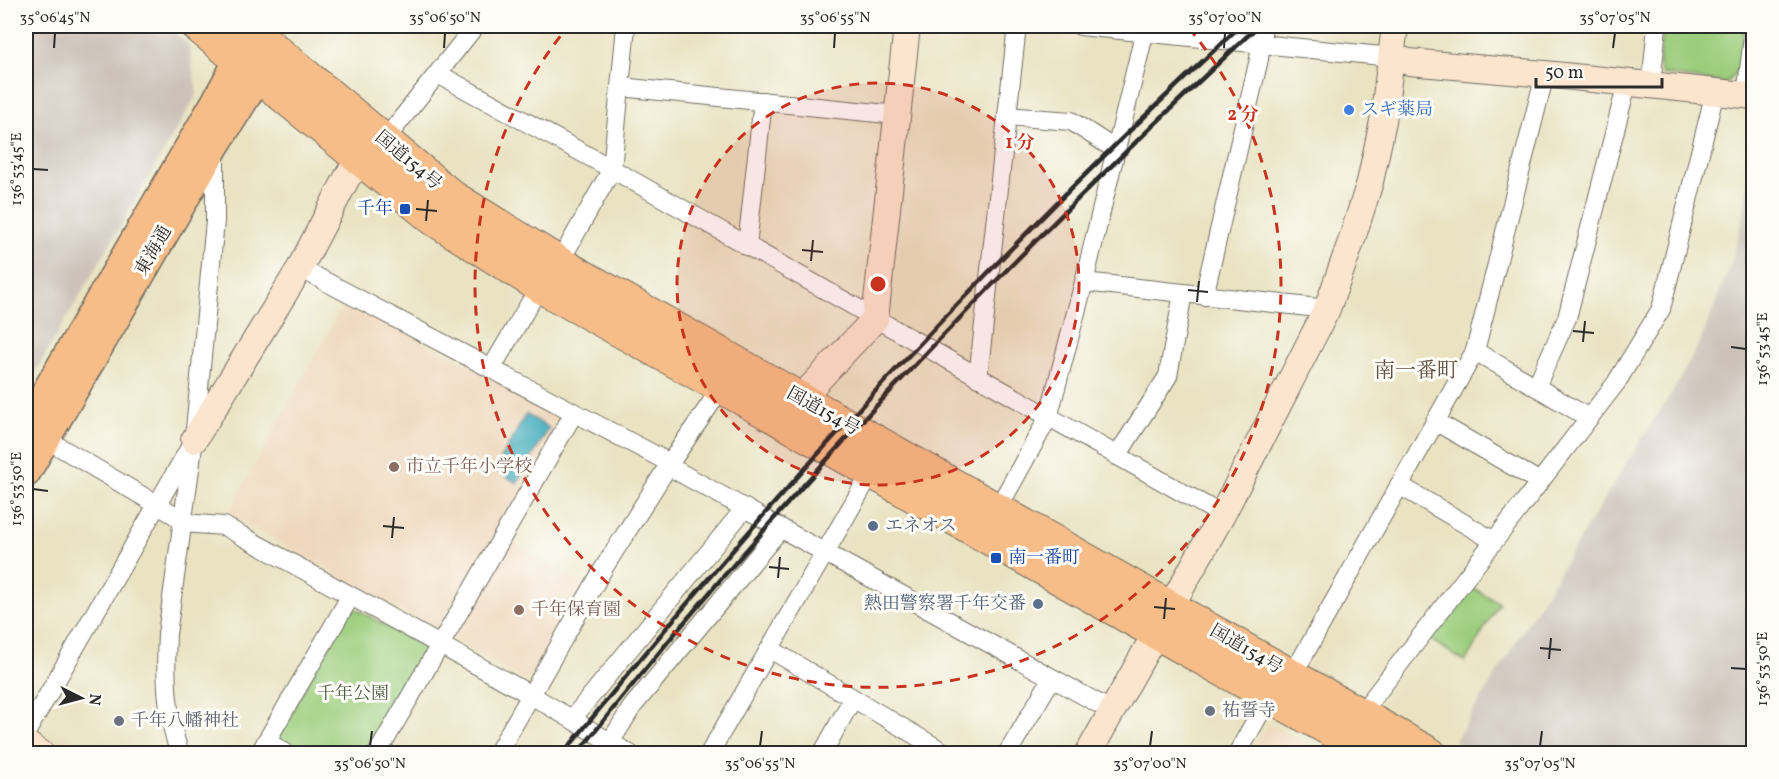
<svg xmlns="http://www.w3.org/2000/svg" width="1779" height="779" viewBox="0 0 1779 779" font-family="Vollkorn,'Noto Serif JP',serif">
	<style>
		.built { fill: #eed7bb }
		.industrial { fill: #ccc2b9 }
		.green { fill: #9bcd7c; stroke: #637c54; stroke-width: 1.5 }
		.water { fill: #3ba9ba; stroke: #336a72; stroke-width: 1.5 }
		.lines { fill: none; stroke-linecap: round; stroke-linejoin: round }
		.street-casing { stroke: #6e6b60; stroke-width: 20 }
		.secondary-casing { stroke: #6e6b60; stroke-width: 28 }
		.primary-casing { stroke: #6e6b60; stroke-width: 31 }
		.highway-casing { stroke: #6e6b60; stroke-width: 35 }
		.street { stroke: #fff; stroke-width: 18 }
		.secondary { stroke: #fce5cf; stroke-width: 26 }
		.primary { stroke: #f7bd88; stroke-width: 28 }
		.highway { stroke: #f7bd88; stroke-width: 33 }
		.rail { stroke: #2b2b2b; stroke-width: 4.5 }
		.ticks { fill: none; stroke: #2b2b2b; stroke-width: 2 }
		.ring { fill: none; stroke: #c8321e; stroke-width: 3; stroke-dasharray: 10 8 }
		.shop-dot { fill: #3f7fe0; stroke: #fdfcf7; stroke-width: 2 }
		.transit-dot { fill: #1a4fb4; stroke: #fdfcf7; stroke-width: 2 }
		.education-dot { fill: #8d6e63; stroke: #fdfcf7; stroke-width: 2 }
		.service-dot { fill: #5c6f8a; stroke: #fdfcf7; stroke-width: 2 }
		.worship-dot { fill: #6b7280; stroke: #fdfcf7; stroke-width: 2 }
		.labels { text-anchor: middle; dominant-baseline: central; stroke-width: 6; stroke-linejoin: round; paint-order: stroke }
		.shop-label { font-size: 18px; fill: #366cbe; stroke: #fdfcf7; text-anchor: start }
		.street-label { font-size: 18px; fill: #2b2b2b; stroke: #fdfcf7 }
		.transit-label { font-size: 18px; fill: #164399; stroke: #fdfcf7; text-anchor: end }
		.education-label { font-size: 18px; fill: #785e54; stroke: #fdfcf7; text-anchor: start }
		.service-label { font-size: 18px; fill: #4e5e75; stroke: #fdfcf7; text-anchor: start }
		.park-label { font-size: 18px; fill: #4d5c43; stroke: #fdfcf7 }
		.worship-label { font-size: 18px; fill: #5b616d; stroke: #fdfcf7; text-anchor: start }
		.quarter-label { font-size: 21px; fill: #645244; stroke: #fdfcf7 }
		.centre { fill: #c8321e; stroke: #fdfcf7; stroke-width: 3 }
		.ring-label { font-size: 18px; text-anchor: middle; font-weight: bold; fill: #c8321e; stroke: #fdfcf7; stroke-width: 6; stroke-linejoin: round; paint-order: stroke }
		.neatline { fill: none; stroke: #2b2b2b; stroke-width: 2 }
		.ticks-label { font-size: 15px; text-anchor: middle; fill: #2b2b2b }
	</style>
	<rect width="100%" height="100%" fill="#fdfcf7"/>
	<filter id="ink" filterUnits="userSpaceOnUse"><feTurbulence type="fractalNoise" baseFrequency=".0167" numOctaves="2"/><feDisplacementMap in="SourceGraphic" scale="12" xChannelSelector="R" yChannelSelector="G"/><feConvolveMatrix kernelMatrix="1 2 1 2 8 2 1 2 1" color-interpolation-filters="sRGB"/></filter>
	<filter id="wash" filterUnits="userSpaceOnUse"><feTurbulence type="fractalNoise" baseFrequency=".008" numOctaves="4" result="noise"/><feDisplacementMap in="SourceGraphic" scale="24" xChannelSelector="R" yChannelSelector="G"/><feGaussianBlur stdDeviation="1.35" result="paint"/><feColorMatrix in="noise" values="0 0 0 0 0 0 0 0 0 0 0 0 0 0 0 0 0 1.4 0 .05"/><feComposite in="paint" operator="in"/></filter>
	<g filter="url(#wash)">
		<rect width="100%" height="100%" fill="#e9e3c2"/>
		<g class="built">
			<path d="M345 301 560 413 562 420 442 628 435 630 228 513Z"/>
			<path d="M509 540 584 585 530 677 524 680 457 642 454 635Z"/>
			<path d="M1273 725 1322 753H1251L1266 727Z"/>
		</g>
		<g class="industrial">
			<path d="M26 26H166L189 45 197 94 26 388Z"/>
			<path d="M1753 137V753H1477L1455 741 1627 462 1673 391 1701 340 1732 261 1744 213Z"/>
		</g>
		<g class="green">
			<path d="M1664 26H1744L1740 66 1737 71 1726 83 1662 74 1659 66Z"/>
			<path d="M1471 587 1499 603 1465 662 1428 638Z"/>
			<path d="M356 609 425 648 427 655 370 753H302L280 741 278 733 349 612Z"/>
		</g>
		<path class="water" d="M526 414 549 428 517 483 495 470Z"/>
	</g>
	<g filter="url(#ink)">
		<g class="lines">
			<defs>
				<g id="street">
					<path d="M1080 26 1392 57"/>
					<path d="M438 74 612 169 1222 515"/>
					<path d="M1651 85 1657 26"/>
					<path d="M620 87 897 115"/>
					<path d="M1746 95 1754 29"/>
					<path d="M1007 116 1071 121 1116 150"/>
					<path d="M384 141 475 26"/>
					<path d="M747 246 763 101"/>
					<path d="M559 263 612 169 626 26"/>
					<path d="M300 268 670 463"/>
					<path d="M1084 282 1327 309"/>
					<path d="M1204 296 1259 59 1263 26"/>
					<path d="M1475 351 1589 418"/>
					<path d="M491 369 540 286"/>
					<path d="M978 378 1017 26"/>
					<path d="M1536 387 1567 318 1627 83"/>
					<path d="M1435 421 1540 482"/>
					<path d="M46 439 183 520"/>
					<path d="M1117 456 1168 376 1183 293"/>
					<path d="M668 466 1112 711"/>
					<path d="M1399 485 1494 541"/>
					<path d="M997 510 1048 418 1084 282 1146 26"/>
					<path d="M182 523 224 526 531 695 630 754"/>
					<path d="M770 649 947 754"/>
					<path d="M1292 676 1475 351 1545 74"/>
					<path d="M1360 715 1616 383 1661 309 1715 92"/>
					<path d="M572 719 745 508"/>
					<path d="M26 733 189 449"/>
					<path d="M266 741 287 754"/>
					<path d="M180 754C166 715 165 675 167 634L194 440 215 221V151"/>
					<path d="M259 754 350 597"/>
					<path d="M377 754 574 413"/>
					<path d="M497 754 605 566 670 463 722 387"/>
					<path d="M603 754 632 707 781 528"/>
					<path d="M709 754 872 471"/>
					<path d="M822 754 853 698"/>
					<path d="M1007 754 1052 678"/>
					<path d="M1237 754 1270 695"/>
				</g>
				<g id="secondary">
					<path d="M1392 57 1409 62 1545 74 1754 96"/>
					<path d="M800 399 875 319 907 26"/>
					<path d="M194 440 300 268 349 174 366 163"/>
					<path d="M26 744 42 754"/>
					<path d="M1088 754 1222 515 1327 309 1351 242 1370 182 1383 121 1395 26"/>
				</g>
				<g id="primary">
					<path d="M26 426 216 101 239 59 245 39"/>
					<path d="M26 473 215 146 259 76 264 54"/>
				</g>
				<g id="highway">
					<path d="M198 26 434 219 540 286 722 387 1157 633 1374 754"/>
					<path d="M246 26 452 197 559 263 1430 754"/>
				</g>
			</defs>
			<use href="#street" class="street-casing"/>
			<use href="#secondary" class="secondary-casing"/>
			<use href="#primary" class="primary-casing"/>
			<use href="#highway" class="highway-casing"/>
			<use href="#street" class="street"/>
			<use href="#secondary" class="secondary"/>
			<use href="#primary" class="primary"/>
			<use href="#highway" class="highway"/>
			<g class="rail">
				<path d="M563 754C770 495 997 252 1240 26"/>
				<path d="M577 754C783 492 1015 253 1258 26"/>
			</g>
		</g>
	</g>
	<path class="ticks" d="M54 48 55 33M444 48 445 33M834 48 835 33M1224 48 1225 33M1613 48 1615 33M33 169 48 170M416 209 437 211M426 221 428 200M802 250 823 252M811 261 813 240M1188 290 1208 292M1197 302 1199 281M1573 331 1594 333M1583 342 1585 321M1731 347 1746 349M33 489 48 491M383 526 404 528M392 538 394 517M769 567 789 569M778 578 780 557M1154 607 1175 609M1164 619 1166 598M1540 648 1561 650M1549 659 1551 638M1731 668 1746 669M370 746 372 731M760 746 762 731M1150 746 1152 731M1540 746 1542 731"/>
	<circle cx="878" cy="284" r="201" fill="#c8321e" fill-opacity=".12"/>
	<g class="ring">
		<circle cx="878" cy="284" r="201"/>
		<path d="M1189 28A403 403 0 1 1 567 28"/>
	</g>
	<circle class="shop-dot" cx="1349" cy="110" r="6"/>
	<g class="transit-dot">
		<rect x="399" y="203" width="12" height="12" rx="3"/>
		<rect x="990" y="552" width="12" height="12" rx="3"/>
	</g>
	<g class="education-dot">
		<circle cx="394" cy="467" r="6"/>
		<circle cx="519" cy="610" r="6"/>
	</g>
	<g class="service-dot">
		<circle cx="873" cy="526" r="6"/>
		<circle cx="1038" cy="604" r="6"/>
	</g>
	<g class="worship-dot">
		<circle cx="1210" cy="711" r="6"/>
		<circle cx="119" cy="721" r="6"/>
	</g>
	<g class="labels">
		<g class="shop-label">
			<text x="1361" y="110">スギ薬局</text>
		</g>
		<g class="street-label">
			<text transform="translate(408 161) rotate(40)">国道154号</text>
			<text transform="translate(154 251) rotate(-60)">東海通</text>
			<text transform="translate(823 412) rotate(29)">国道154号</text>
			<text transform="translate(1246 650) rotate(30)">国道154号</text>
		</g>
		<g class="transit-label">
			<text x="393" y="209">千年</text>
			<text x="1008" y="558" text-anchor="start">南一番町</text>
		</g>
		<g class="education-label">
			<text x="406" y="467">市立千年小学校</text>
			<text x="531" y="610">千年保育園</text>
		</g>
		<g class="service-label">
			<text x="885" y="526">エネオス</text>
			<text x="1026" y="604" text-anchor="end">熱田警察署千年交番</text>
		</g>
		<g class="park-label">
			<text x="353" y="694">千年公園</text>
		</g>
		<g class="worship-label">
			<text x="1222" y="711">祐誓寺</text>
			<text x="131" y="721">千年八幡神社</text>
		</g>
		<g class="quarter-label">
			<text x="1416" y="371">南一番町</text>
		</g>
	</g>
	<circle cx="878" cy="284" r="9" class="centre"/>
	<g class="ring-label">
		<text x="1243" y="120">2 分</text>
		<text x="1020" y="148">1 分</text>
	</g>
	<rect width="1779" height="779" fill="none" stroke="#fdfcf7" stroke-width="66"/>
	<g transform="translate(81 698) rotate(96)" stroke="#fdfcf7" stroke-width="4.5" paint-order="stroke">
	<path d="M0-4.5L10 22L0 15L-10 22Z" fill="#2b2b2b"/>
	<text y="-9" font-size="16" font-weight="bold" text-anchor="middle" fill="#2b2b2b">N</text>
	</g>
	<path d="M1536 78v9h126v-9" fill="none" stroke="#2b2b2b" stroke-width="3"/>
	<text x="1545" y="78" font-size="18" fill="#2b2b2b" stroke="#fdfcf7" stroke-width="4.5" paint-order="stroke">50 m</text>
	<rect x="33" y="33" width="1713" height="713" class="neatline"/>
	<g class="ticks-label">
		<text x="55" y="22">35°06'45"N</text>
		<text x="445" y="22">35°06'50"N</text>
		<text x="835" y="22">35°06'55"N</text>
		<text x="1225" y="22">35°07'00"N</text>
		<text x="1615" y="22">35°07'05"N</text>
		<text transform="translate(16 169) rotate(-90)" y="5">136°53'45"E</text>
		<text transform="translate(1762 349) rotate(-90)" y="5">136°53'45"E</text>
		<text transform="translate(16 489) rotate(-90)" y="5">136°53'50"E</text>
		<text transform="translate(1762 669) rotate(-90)" y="5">136°53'50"E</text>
		<text x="370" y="768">35°06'50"N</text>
		<text x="760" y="768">35°06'55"N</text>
		<text x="1150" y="768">35°07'00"N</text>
		<text x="1540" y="768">35°07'05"N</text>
	</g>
</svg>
